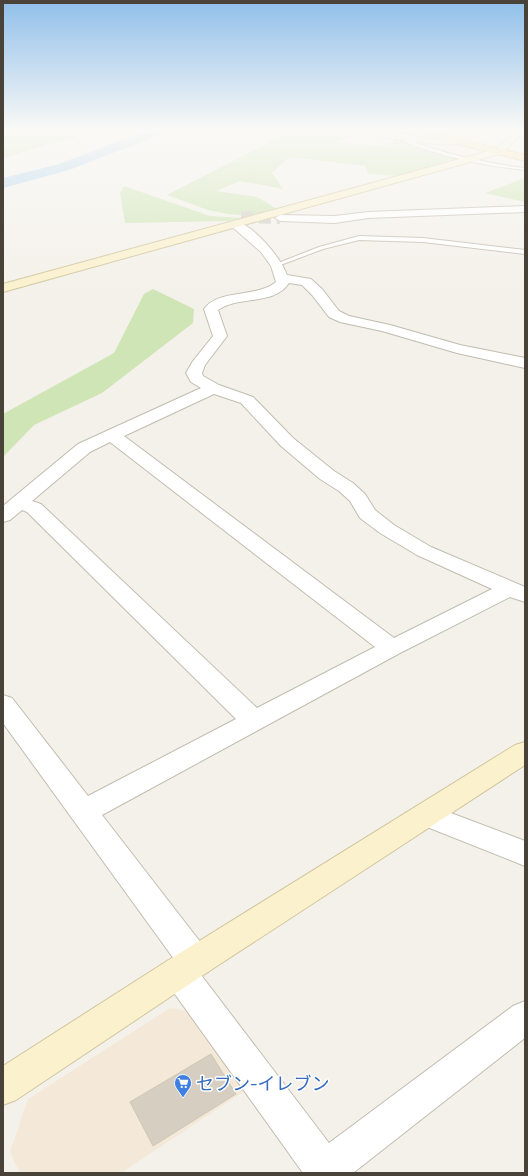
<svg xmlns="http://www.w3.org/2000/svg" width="528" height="1176" viewBox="0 0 528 1176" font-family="Commissioner,'Noto Sans JP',sans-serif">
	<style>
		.commercial { fill: #f4e9d8 }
		.green { fill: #cfe5b6 }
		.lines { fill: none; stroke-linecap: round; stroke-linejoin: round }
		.river { fill: #acd0ec; fill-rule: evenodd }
		.building { fill: #d5cec1; stroke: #cfc6b4 }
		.street-tunnel { stroke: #d2cec7; stroke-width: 12; stroke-dasharray: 12 6; stroke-linecap: butt }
		.lane-casing { stroke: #c2bcb0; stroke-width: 2 }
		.street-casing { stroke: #c2bcb0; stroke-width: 2 }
		.secondary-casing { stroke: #d0c59d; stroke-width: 2 }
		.primary-casing { stroke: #dcbf70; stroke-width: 2 }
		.lane { fill: #fff; fill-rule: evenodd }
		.street { fill: #fff; fill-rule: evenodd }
		.secondary { fill: #fbf1cd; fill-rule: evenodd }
		.primary { fill: #f7e1a0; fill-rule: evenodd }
		.labels { text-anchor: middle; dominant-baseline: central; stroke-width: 3; stroke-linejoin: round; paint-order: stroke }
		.near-shop-label { font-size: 18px; fill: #366cbe; stroke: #fff; text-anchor: start }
	</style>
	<rect width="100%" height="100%" fill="#f4f1ea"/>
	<path class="commercial" d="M170 1008 192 1012 246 1090 121 1173H20L10 1152 28 1099Z"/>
	<g class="green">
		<path d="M3 131H62L75 134 78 138 54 143 3 158Z"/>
		<path d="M291 131H340L360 133 336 142 383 146 396 142 387 138 409 140 412 146 458 159 400 176 369 174 365 166 289 157 272 173 283 189 240 181 216 191 257 197 277 209 250 216 228 214 208 210 167 195Z"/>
		<path d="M388 131H418L440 140 406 136Z"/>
		<path d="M525 178V202L485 193Z"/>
		<path d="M124 186 210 216 243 218 228 221 125 223 120 193Z"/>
		<path d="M153 289 194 309 193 323 102 393 34 425 3 457V414L114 353 144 294Z"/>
	</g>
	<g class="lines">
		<path class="river" d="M146 131H163L162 134 69 170 3 188V178L59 164Z"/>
	</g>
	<path class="building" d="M211 1054 236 1094 153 1146 130 1102Z"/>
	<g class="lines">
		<path class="street-tunnel" d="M241 217 280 218"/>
		<defs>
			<g id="lane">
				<path d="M516 133 525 135V137L515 135Z"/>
				<path d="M406 137H410L409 140C447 155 485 163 525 168V170C484 166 444 157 405 142Z"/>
				<path d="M359 236 423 238 525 250V254L423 242 359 240 323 249 278 266 273 265 319 247Z"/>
			</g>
			<g id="street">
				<path d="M525 206V212L368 218 335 223 280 221 275 218 280 215 335 216 368 212Z"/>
				<path d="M235 221C255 226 280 257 287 275L311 279 322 289 339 311 349 316 390 325 460 345 525 358V368L457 353 382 331 340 322 329 317 312 295 302 285 289 283C274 306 239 295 218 310L227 336 205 365 202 373 203 376 219 385 253 397 293 438 334 471 353 483 365 494 375 510 394 525 431 547 525 587V602L510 597 400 653 102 815 208 952 213 962 208 972 201 975 329 1143 513 1006 525 1001V1038L353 1173H303L167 983 162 972 167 961 174 959 3 723V695L12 698 88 796 236 719 27 512 22 510 10 520 3 522V506L78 444 201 388 191 382 186 373 193 361 213 336 204 309C218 289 257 298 276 282L271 266 261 252 229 224ZM214 394 241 403 281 446 320 479 339 491 350 501 360 518 380 533 417 555 492 589 394 638 124 436ZM110 442 375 647 257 708 41 504 32 501 90 452Z"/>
				<path d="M427 804 525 841V866L417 823 413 815 417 807Z"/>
			</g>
			<g id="secondary">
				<path d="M358 131C384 127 412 138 438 139 445 139 457 137 462 142 454 150 377 136 362 134Z"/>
				<path d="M516 131H524L506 150 499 154 3 292V284L493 150 500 146Z"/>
				<path d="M525 742V765L191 983 16 1100 3 1105V1066L167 961 515 745Z"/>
			</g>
			<path id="primary" d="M422 131H433L467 141 525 155V161L461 145Z"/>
		</defs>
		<use href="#lane" class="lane-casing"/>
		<use href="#street" class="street-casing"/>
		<use href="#secondary" class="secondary-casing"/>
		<use href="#primary" class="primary-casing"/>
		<use href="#lane" class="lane"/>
		<use href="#street" class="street"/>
		<use href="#secondary" class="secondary"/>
		<use href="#primary" class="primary"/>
	</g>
	<linearGradient id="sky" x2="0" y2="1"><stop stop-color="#90bfea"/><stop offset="0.44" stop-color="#faf9f6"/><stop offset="1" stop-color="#faf9f6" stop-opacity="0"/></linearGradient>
	<rect width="528" height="295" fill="url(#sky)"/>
	<defs>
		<symbol id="supermarket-pin" viewBox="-11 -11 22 30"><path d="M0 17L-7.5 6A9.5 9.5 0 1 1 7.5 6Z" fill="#3f7fe0" stroke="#fff"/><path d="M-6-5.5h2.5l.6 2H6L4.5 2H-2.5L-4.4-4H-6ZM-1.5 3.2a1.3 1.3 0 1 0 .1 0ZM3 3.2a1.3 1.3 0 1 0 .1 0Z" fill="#fff"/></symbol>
	</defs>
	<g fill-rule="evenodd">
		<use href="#supermarket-pin" x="173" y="1073" width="20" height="27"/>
	</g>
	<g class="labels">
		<g class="near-shop-label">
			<text x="196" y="1083">セブン-イレブン</text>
		</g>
	</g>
	<rect width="528" height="1176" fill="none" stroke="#484239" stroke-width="8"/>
</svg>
